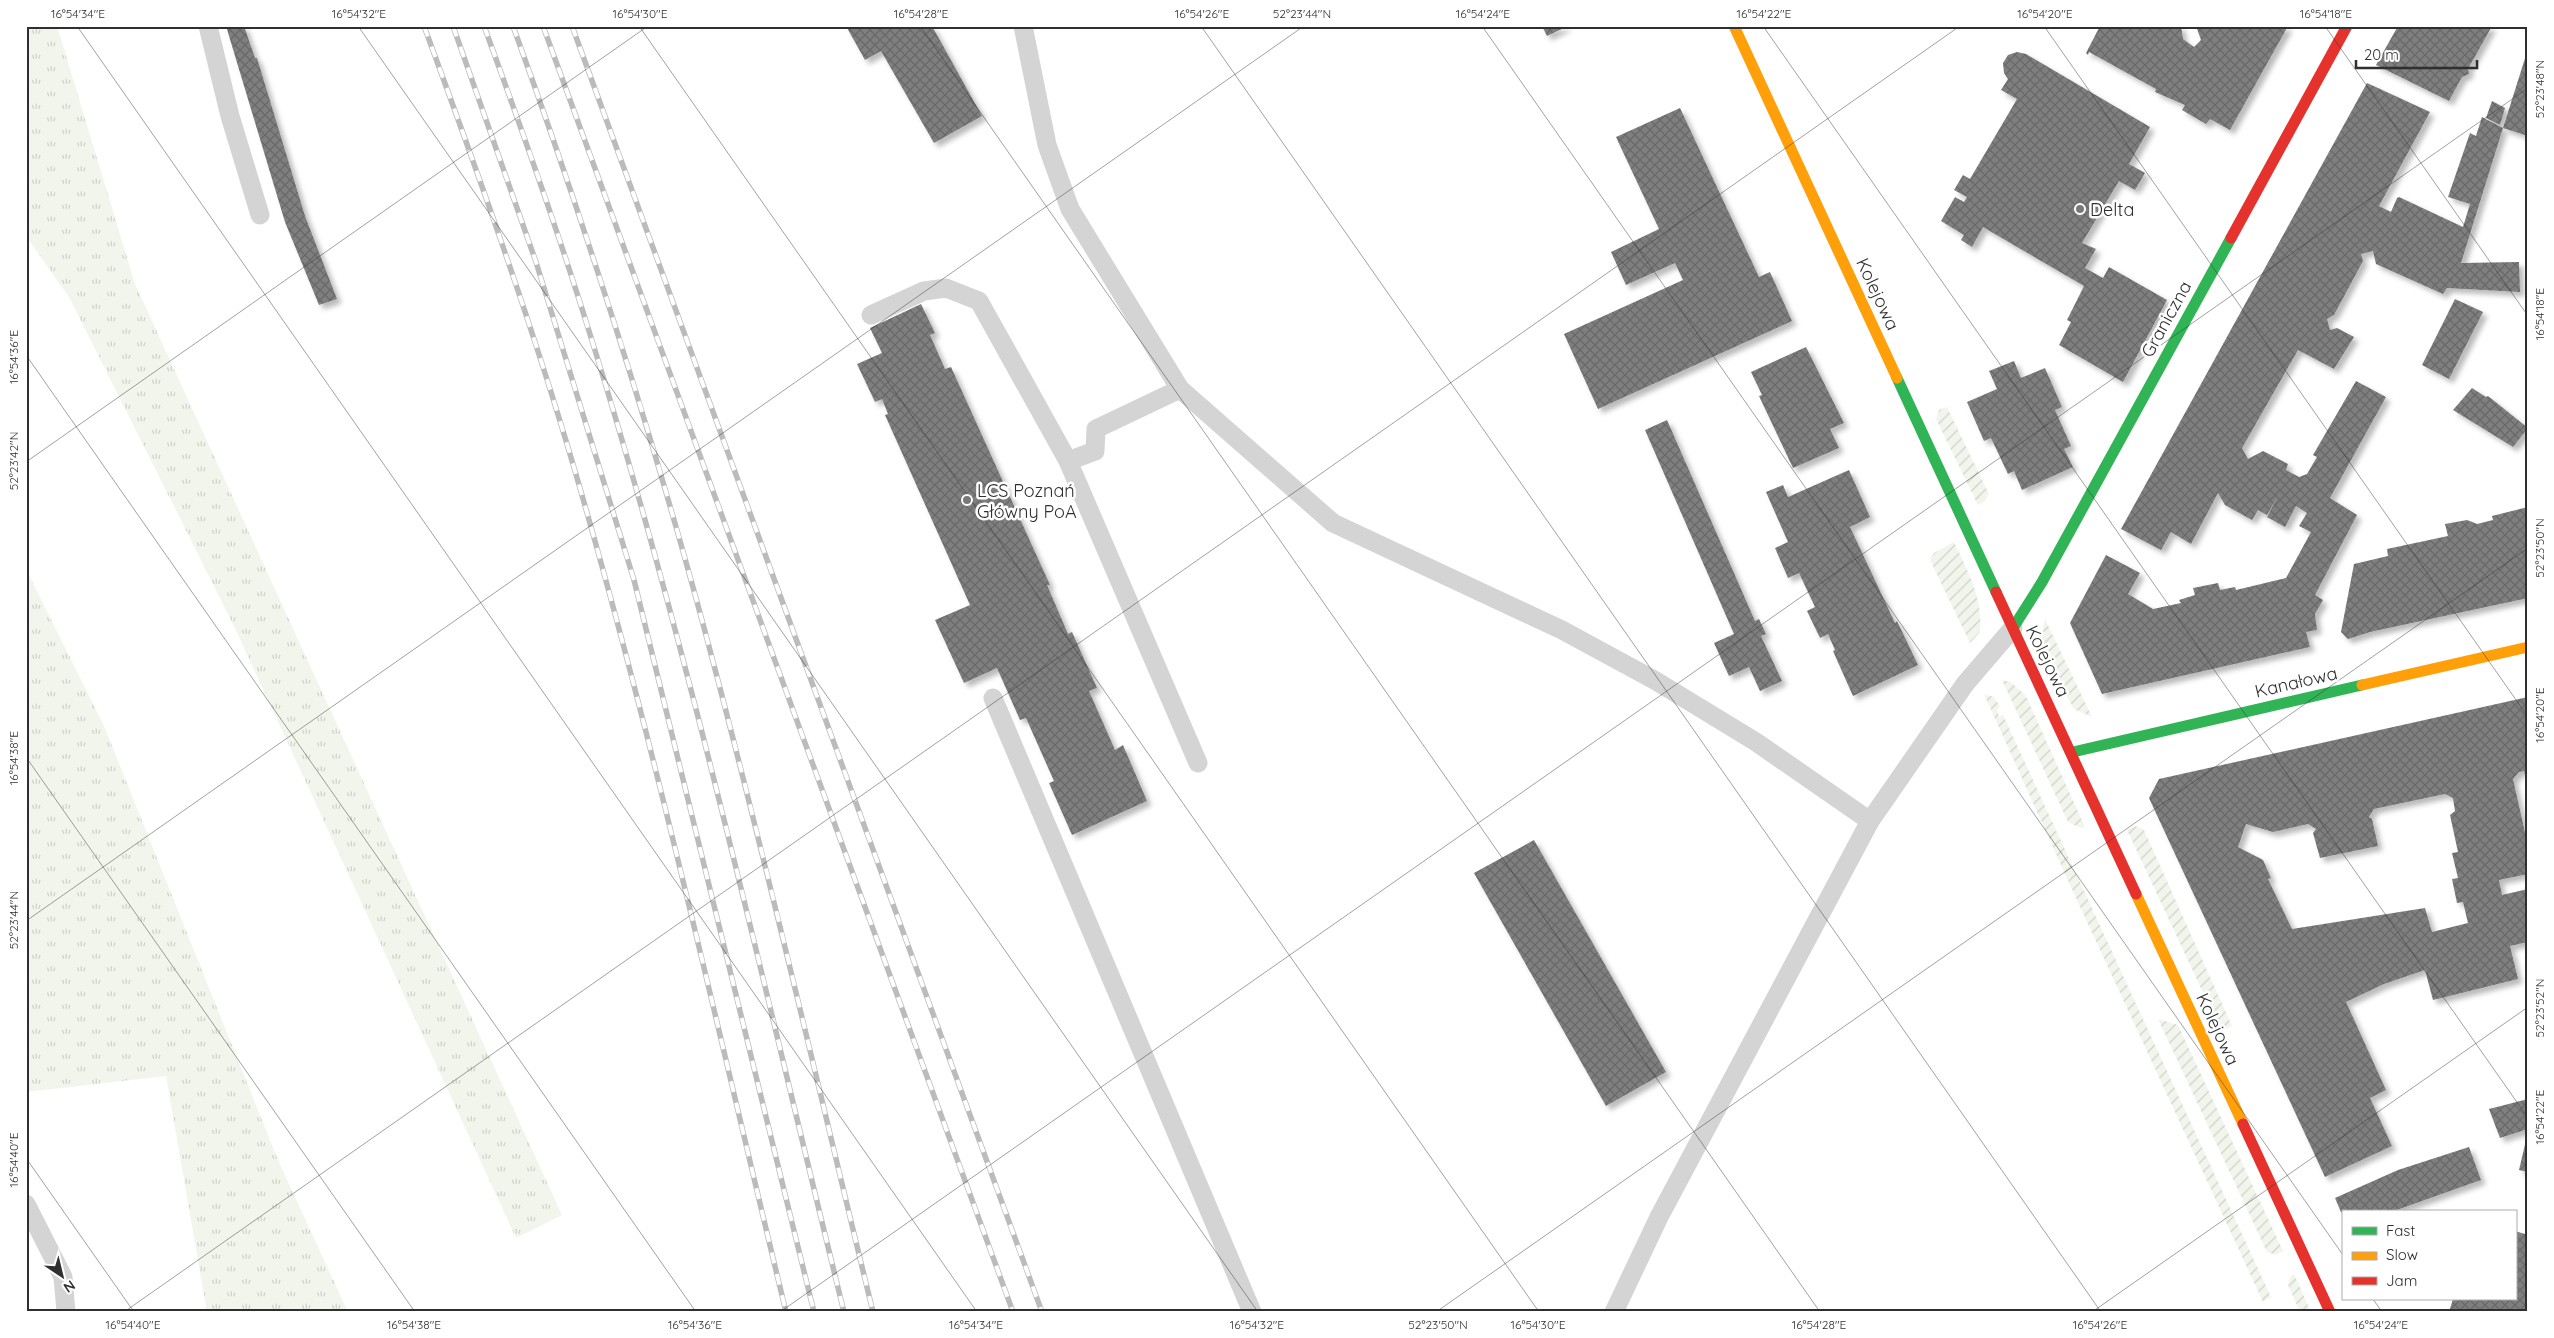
<svg xmlns="http://www.w3.org/2000/svg" width="2554" height="1338" viewBox="0 0 2554 1338" font-family="Quicksand,sans-serif">
	<style>
		.grass { fill: url(#grass-tufts) }
		.garden { fill: url(#garden-furrows) }
		.building { fill: url(#building-cross-hatch); fill-rule: evenodd; filter: url(#shadow) }
		.lines { fill: none; stroke-linecap: round; stroke-linejoin: round }
		.lane { stroke: #d4d4d4; stroke-width: 19 }
		.fast { stroke: #30b455; stroke-width: 11 }
		.slow { stroke: #ff9f0a; stroke-width: 11 }
		.jam { stroke: #e5322d; stroke-width: 11 }
		.rail-casing { stroke: #bbb; stroke-width: 5.5 }
		.rail { stroke: #fff; stroke-width: 4; stroke-dasharray: 11; stroke-linecap: butt }
		.ticks { fill: none; stroke: #2f2f2f; stroke-width: 1; stroke-opacity: 0.45 }
		.poi-dot { fill: #787878; stroke: #fff; stroke-width: 2 }
		.labels { text-anchor: middle; dominant-baseline: central; stroke-width: 5; stroke-linejoin: round; paint-order: stroke }
		.poi-label { font-size: 18px; fill: #2f2f2f; stroke: #fff; text-anchor: start }
		.street-label { font-size: 18px; fill: #2f2f2f; stroke: #fff }
		.neatline { fill: none; stroke: #2f2f2f; stroke-width: 2 }
		.ticks-label { font-size: 12px; text-anchor: middle; fill: #2f2f2f }
	</style>
	<defs>
		<pattern id="grass-tufts" width="24" height="20" patternUnits="userSpaceOnUse" patternTransform="scale(1.25)"><rect width="24" height="20" fill="#f1f5ec"/><path d="M3 7l-1-3M5 7V3M7 7l1-3M15 17l-1-3M17 17v-4M19 17l1-3" fill="none" stroke="#cfd2cb"/></pattern>
		<pattern id="garden-furrows" width="10" height="10" patternUnits="userSpaceOnUse" patternTransform="scale(1.25)"><rect width="10" height="10" fill="#f1f5ec"/><path d="M-1 1l2-2M0 10L10 0M9 11l2-2" fill="none" stroke="#cfd2cb"/></pattern>
		<pattern id="building-cross-hatch" width="8" height="8" patternUnits="userSpaceOnUse" patternTransform="scale(1.25)"><rect width="8" height="8" fill="#7f7f7f"/><path d="M0 0l8 8M0 8l8-8" fill="none" stroke="#686868"/></pattern>
		<filter id="shadow"><feDropShadow dx="4.5" dy="4.5" stdDeviation="2.5" flood-color="#0004"/></filter>
	</defs>
	<rect width="100%" height="100%" fill="#fff"/>
	<g class="grass">
		<path d="M26 26H57L135 284 562 1215 516 1238 234 626 69 297 26 236Z"/>
		<path d="M26 569 104 726 278 1160 348 1312H207L166 1076 26 1092Z"/>
	</g>
	<g class="garden">
		<path d="M1947 407 1989 494 1985 501 1978 505 1936 419 1939 410Z"/>
		<path d="M1954 542C1968 572 1983 598 1980 632L1970 643 1930 560 1934 553Z"/>
		<path d="M2045 619 2092 717 2074 709 2054 672 2041 640Z"/>
		<path d="M2002 680 2011 682 2026 696 2085 827 2081 828 2068 822Z"/>
		<path d="M1984 694 1994 697 2000 707 1997 709 1999 717 2003 715 2271 1297 2263 1302 2070 885Z"/>
		<path d="M2136 826 2144 830 2232 1026 2221 1031 2127 830Z"/>
		<path d="M2158 1019 2178 1025 2283 1251 2276 1255 2267 1252Z"/>
		<path d="M2294 1274 2311 1312H2300L2288 1285 2290 1277Z"/>
	</g>
	<g class="building">
		<path d="M226 26H244L255 58H257L305 216 337 299 319 305 285 222Z"/>
		<path d="M846 26H932L982 116 934 143 881 51 865 60Z"/>
		<path d="M1542 26H1568L1547 36Z"/>
		<path d="M2100 26H2181L2183 39 2194 47 2201 40 2196 26H2288L2230 130 2210 119 2206 124 2182 110 2185 105 2155 92 2156 89 2089 52 2088 55 2086 53Z"/>
		<path d="M2398 26H2492L2468 69 2469 74 2462 77 2449 101 2376 65Z"/>
		<path d="M2017 52 2026 54 2150 127 2129 164 2145 173 2135 190 2119 181 2082 243 2096 249 2085 268 2103 278 2109 267 2167 300 2123 382 2059 345 2071 322 2067 320 2084 286 1983 227 1972 247 1961 240 1964 235 1941 221 1955 197 1964 202 1967 197 1954 190 1963 175 1970 179 2017 99 2001 90 2008 79 2004 73 2003 63 2008 55Z"/>
		<path d="M2527 52H2528V136L2503 128Z"/>
		<path d="M2367 83 2430 112 2379 206 2391 212 2397 198 2399 197 2463 227 2470 204 2448 197 2470 133 2476 136 2482 117 2503 128 2461 263 2519 262 2520 292 2447 288 2443 294 2376 264 2373 251 2361 254 2363 261 2334 315 2327 319 2330 330 2337 328 2354 337 2334 369 2298 350 2242 448 2248 459 2263 451 2288 464 2286 470 2299 477 2307 474 2317 457 2313 455 2356 381 2386 397 2330 498 2357 515 2315 595 2323 600 2315 614 2317 630 2306 632 2310 647 2102 694 2070 623 2106 555 2140 573 2128 594 2153 609 2181 603 2179 600 2195 595 2193 588 2218 583 2220 590 2235 587 2236 590 2286 578 2311 532 2299 526 2307 513 2296 506 2285 527 2267 517 2278 496 2267 515 2258 510 2252 520 2225 505 2218 493 2191 544 2171 532 2161 550 2121 529Z"/>
		<path d="M2492 101 2505 108 2500 125 2486 118Z"/>
		<path d="M1680 108 1759 277 1770 272 1792 321 1598 409 1564 334 1683 280 1675 263 1626 285 1611 252 1659 229 1616 137Z"/>
		<path d="M2455 299 2483 312 2449 379 2422 365Z"/>
		<path d="M921 304 935 333 930 335 945 369 951 367 1050 585H1047L1068 634 1072 632 1097 688 1089 691 1115 750 1123 745 1147 801 1072 835 1049 783 1054 781 1026 718 1020 720 997 668 964 683 935 620 970 605 885 415 888 414 882 399 875 402 857 364 882 353 870 328Z"/>
		<path d="M1806 347 1844 423 1830 429 1839 448 1793 468 1759 396 1762 395 1751 372Z"/>
		<path d="M2014 361 2021 378 2045 368 2062 407 2055 410 2071 446 2064 449 2073 467 2022 490 2014 471 2008 474 1991 438 1984 441 1967 402 1997 389 1989 371Z"/>
		<path d="M2472 388 2486 397 2488 396 2528 428 2513 447 2453 410Z"/>
		<path d="M1667 420 1755 621 1759 619 1766 634 1761 636 1782 681 1760 691 1749 667 1729 676 1714 643 1734 634 1645 430Z"/>
		<path d="M1849 470 1870 517 1850 527 1895 623 1897 621 1918 665 1853 696 1833 651 1835 650 1828 634 1820 638 1807 611 1815 607 1799 573 1788 578 1775 548 1788 542 1766 492 1783 485 1788 497Z"/>
		<path d="M2528 507V598L2370 632 2348 639 2341 632 2354 564 2388 556 2387 549 2448 536 2445 524 2467 520 2477 524 2493 520 2492 516Z"/>
		<path d="M2528 697V779H2526L2524 771 2519 772 2513 779 2528 846V874L2499 880 2502 895 2528 889V942L2510 946 2518 979 2433 1000 2425 970 2384 984 2346 1002 2386 1090 2370 1098 2392 1146 2325 1177 2149 798 2159 779ZM2445 794 2453 798 2455 811 2450 815 2458 852 2452 853 2458 878 2452 879 2457 903 2463 902 2468 923 2432 932 2425 908 2292 929 2268 879 2271 878 2263 860 2238 847 2246 824 2273 832 2308 824 2316 829 2313 833 2320 858 2378 846 2372 819 2369 817 2374 809Z"/>
		<path d="M1534 840 1666 1072 1606 1106 1474 873Z"/>
		<path d="M2528 1099V1129L2500 1138 2489 1109Z"/>
		<path d="M2527 1136H2528V1172L2519 1170Z"/>
		<path d="M2469 1147 2481 1180 2391 1212H2341L2335 1198 2398 1170Z"/>
		<path d="M2515 1231 2528 1235V1312H2449L2453 1299H2515Z"/>
	</g>
	<g class="lines">
		<g class="lane">
			<path d="M208 26 230 116 260 215"/>
			<path d="M1023 26 1047 145 1070 209 1180 389 1333 523 1562 630 1656 681 1756 742 1870 821"/>
			<path d="M871 315 924 291 946 288 979 301 1068 461 1198 763"/>
			<path d="M1068 461 1095 451 1096 429 1180 389"/>
			<path d="M993 698 1252 1312"/>
			<path d="M26 1204 63 1277 66 1312"/>
			<path d="M1614 1312 1659 1217 1870 821 1965 684 2013 628"/>
		</g>
		<g class="fast">
			<path d="M1897 378 1996 592"/>
			<path d="M2013 628 2042 582 2231 238"/>
			<path d="M2073 752 2362 685"/>
		</g>
		<g class="slow">
			<path d="M1734 26 1897 378"/>
			<path d="M2362 685 2528 647"/>
			<path d="M2136 894 2243 1124"/>
		</g>
		<g class="jam">
			<path d="M2231 238 2347 26"/>
			<path d="M1996 592 2136 894"/>
			<path d="M2243 1124 2330 1312"/>
		</g>
		<defs>
			<g id="rail">
				<path d="M424 26C478 173 531 321 575 471 656 749 718 1031 786 1312"/>
				<path d="M453 26 536 262 634 580 814 1312"/>
				<path d="M484 26C521 127 557 228 589 331 690 653 763 984 844 1312"/>
				<path d="M513 26C590 239 659 454 716 673 772 885 821 1099 873 1312"/>
				<path d="M543 26 1013 1312"/>
				<path d="M572 26 1042 1312"/>
			</g>
		</defs>
		<use href="#rail" class="rail-casing"/>
		<use href="#rail" class="rail"/>
	</g>
	<path class="ticks" d="M77 26 977 1312M358 26 1258 1312M639 26 1539 1312M920 26 1820 1312M1201 26 2101 1312M1482 26 2343 1255M1763 26 2528 1118M2044 26 2528 717M2325 26 2528 316M26 355 696 1312M26 462 648 26M26 757 415 1312M26 921 1304 26M26 1158 134 1312M2373 1299 2382 1312M124 1312 1960 26M780 1312 2528 88M1436 1312 2528 548M2092 1312 2528 1007"/>
	<g class="poi-dot">
		<circle cx="2080" cy="209" r="5"/>
		<circle cx="967" cy="500" r="5"/>
	</g>
	<g class="labels">
		<g class="poi-label">
			<text x="2090" y="209">Delta</text>
			<text x="977" y="490">LCS Poznań<tspan x="977" dy="21">Główny PoA</tspan></text>
		</g>
		<g class="street-label">
			<text transform="translate(1878 294) rotate(65)">Kolejowa</text>
			<text transform="translate(2166 319) rotate(-61)">Graniczna</text>
			<text transform="translate(2048 661) rotate(64)">Kolejowa</text>
			<text transform="translate(2296 682) rotate(-13)">Kanałowa</text>
			<text transform="translate(2218 1029) rotate(65)">Kolejowa</text>
		</g>
	</g>
	<rect width="2554" height="1338" fill="none" stroke="#ffffff" stroke-width="55"/>
	<rect x="2342" y="1210" width="175" height="90" fill="#ffffff" stroke="#acacac"/>
	<rect x="2352" y="1227" width="25" height="8" fill="#30b455" stroke="#acacac"/>
	<text x="2386" y="1236" font-size="15" fill="#2f2f2f">Fast</text>
	<rect x="2352" y="1252" width="25" height="8" fill="#ff9f0a" stroke="#acacac"/>
	<text x="2386" y="1260" font-size="15" fill="#2f2f2f">Slow</text>
	<rect x="2352" y="1277" width="25" height="8" fill="#e5322d" stroke="#acacac"/>
	<text x="2386" y="1286" font-size="15" fill="#2f2f2f">Jam</text>
	<g transform="translate(62 1276) rotate(145)" stroke="#ffffff" stroke-width="4" paint-order="stroke">
	<path d="M0-4L9 19L0 12L-9 19Z" fill="#2f2f2f"/>
	<text y="-8" font-size="14" font-weight="bold" text-anchor="middle" fill="#2f2f2f">N</text>
	</g>
	<path d="M2356 60v8h121v-8" fill="none" stroke="#2f2f2f" stroke-width="2.5"/>
	<text x="2364" y="60" font-size="15" fill="#2f2f2f" stroke="#ffffff" stroke-width="4" paint-order="stroke">20 m</text>
	<rect x="28" y="28" width="2498" height="1282" class="neatline"/>
	<g class="ticks-label">
		<text x="78" y="18">16°54'34"E</text>
		<text x="359" y="18">16°54'32"E</text>
		<text x="640" y="18">16°54'30"E</text>
		<text x="921" y="18">16°54'28"E</text>
		<text x="1202" y="18">16°54'26"E</text>
		<text x="1302" y="18">52°23'44"N</text>
		<text x="1483" y="18">16°54'24"E</text>
		<text x="1764" y="18">16°54'22"E</text>
		<text x="2045" y="18">16°54'20"E</text>
		<text x="2326" y="18">16°54'18"E</text>
		<text transform="translate(2540 89) rotate(-90)" y="4">52°23'48"N</text>
		<text transform="translate(2540 314) rotate(-90)" y="4">16°54'18"E</text>
		<text transform="translate(14 357) rotate(-90)" y="4">16°54'36"E</text>
		<text transform="translate(14 461) rotate(-90)" y="4">52°23'42"N</text>
		<text transform="translate(2540 548) rotate(-90)" y="4">52°23'50"N</text>
		<text transform="translate(2540 715) rotate(-90)" y="4">16°54'20"E</text>
		<text transform="translate(14 758) rotate(-90)" y="4">16°54'38"E</text>
		<text transform="translate(14 920) rotate(-90)" y="4">52°23'44"N</text>
		<text transform="translate(2540 1008) rotate(-90)" y="4">52°23'52"N</text>
		<text transform="translate(2540 1117) rotate(-90)" y="4">16°54'22"E</text>
		<text transform="translate(14 1160) rotate(-90)" y="4">16°54'40"E</text>
		<text x="133" y="1329">16°54'40"E</text>
		<text x="414" y="1329">16°54'38"E</text>
		<text x="695" y="1329">16°54'36"E</text>
		<text x="976" y="1329">16°54'34"E</text>
		<text x="1257" y="1329">16°54'32"E</text>
		<text x="1438" y="1329">52°23'50"N</text>
		<text x="1538" y="1329">16°54'30"E</text>
		<text x="1819" y="1329">16°54'28"E</text>
		<text x="2100" y="1329">16°54'26"E</text>
		<text x="2381" y="1329">16°54'24"E</text>
	</g>
</svg>
